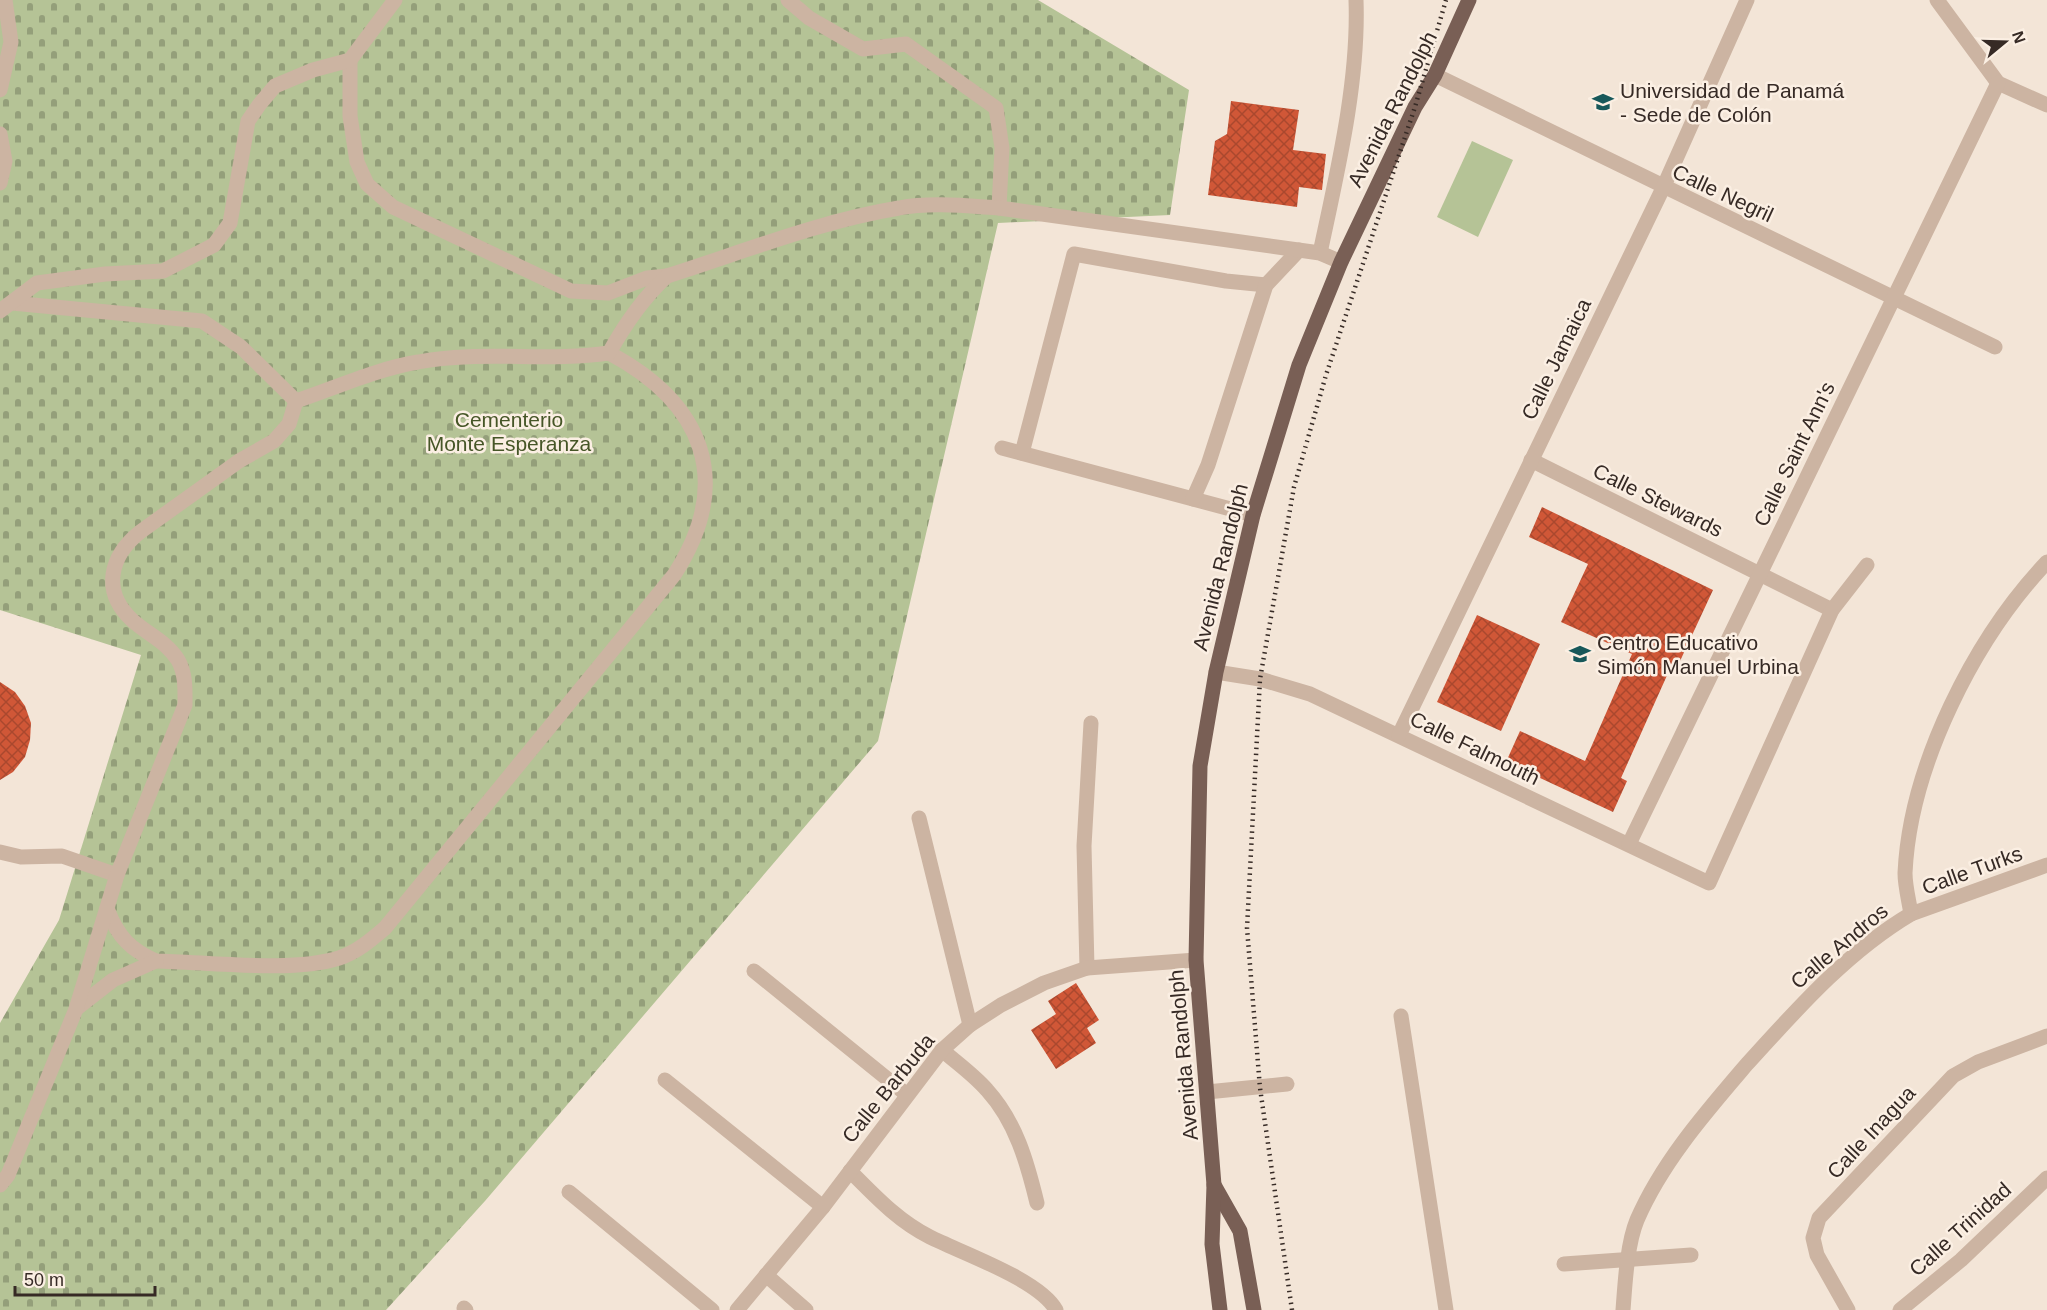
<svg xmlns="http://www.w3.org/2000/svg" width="2047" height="1310" viewBox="0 0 2047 1310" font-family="Helvetica,sans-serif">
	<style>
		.grass { fill: #b5c396 }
		.cemetery { fill: url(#cemetery-stones) }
		.building { fill: url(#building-cross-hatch) }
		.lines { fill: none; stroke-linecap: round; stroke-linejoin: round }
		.minor { stroke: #ccb4a2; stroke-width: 15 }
		.major { stroke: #795f55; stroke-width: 15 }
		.rail { stroke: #362a25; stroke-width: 4.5; stroke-dasharray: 1.5 4.5; stroke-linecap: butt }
		.labels { text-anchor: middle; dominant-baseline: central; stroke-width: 5; stroke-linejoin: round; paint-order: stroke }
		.poi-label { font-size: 21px; fill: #362a25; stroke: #fbefe3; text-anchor: start }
		.street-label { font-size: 21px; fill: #362a25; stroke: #fbefe3 }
		.park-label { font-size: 21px; fill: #465627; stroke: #fbefe3 }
	</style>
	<defs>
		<pattern id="cemetery-stones" width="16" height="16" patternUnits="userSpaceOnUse" patternTransform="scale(1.5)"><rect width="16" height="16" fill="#b5c396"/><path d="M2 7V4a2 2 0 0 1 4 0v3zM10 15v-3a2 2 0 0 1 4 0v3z" fill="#949f7a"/></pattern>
		<pattern id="building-cross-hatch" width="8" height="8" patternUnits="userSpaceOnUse" patternTransform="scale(1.5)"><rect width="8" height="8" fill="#d05737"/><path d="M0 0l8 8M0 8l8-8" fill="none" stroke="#aa482e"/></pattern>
	</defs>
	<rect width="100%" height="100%" fill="#f3e5d7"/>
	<path class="grass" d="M1472 141 1513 160 1478 237 1437 217Z"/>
	<path class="cemetery" d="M0 0H1038L1189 90 1170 215 998 223 878 741 485 1201 386 1310H0V1023L59 920 141 655 0 610Z"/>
	<g class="building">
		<path d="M1231 101 1299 110 1293 150 1326 154 1322 190 1299 187 1297 207 1208 195 1215 141 1227 134Z"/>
		<path d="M1542 507 1713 590 1674 674 1669 671 1621 778 1627 781 1613 812 1506 762 1520 731 1585 761 1632 654 1561 622 1588 564 1529 537Z"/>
		<path d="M1477 615 1540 644 1501 731 1437 702Z"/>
		<path d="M0 682 15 692 25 706 31 723 30 740 25 757 13 772 0 780Z"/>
		<path d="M1076 983 1099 1020 1087 1028 1096 1043 1056 1069 1031 1030 1056 1014 1048 1001Z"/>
	</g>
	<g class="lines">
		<g class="minor">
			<path d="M788 0 809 18 863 49 906 44 996 108 1002 148 999 208"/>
			<path d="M1937 0 1998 83 2047 105"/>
			<path d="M350 60V116L357 162 367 184 393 207 571 291 608 293 647 278 667 276"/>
			<path d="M1435 75 1995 347"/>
			<path d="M0 90 11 42 5 0"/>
			<path d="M0 134 5 161 0 183"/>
			<path d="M1320 253C1337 173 1359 82 1356 0"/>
			<path d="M12 303 202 321 241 347 296 401"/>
			<path d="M0 311 37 283 105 274 163 271 214 245 230 223 248 121 259 105 275 86 313 70 350 60 395 0"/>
			<path d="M1002 448 1253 515"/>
			<path d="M1022 453 1074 254 1226 281 1266 285"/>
			<path d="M1531 460 1832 610"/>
			<path d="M1193 499 1208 465 1266 285 1299 250"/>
			<path d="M1216 672 1260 679 1310 694 1709 883 1832 610 1867 565"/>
			<path d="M1399 735 1663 188 1747 0"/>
			<path d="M919 818 970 1025"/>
			<path d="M1629 844 1998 83"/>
			<path d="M0 852 21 857 62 856 117 875"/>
			<path d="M108 911C118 937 131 950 156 961 208 962 292 973 339 958 357 952 371 940 385 928L674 575C735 481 703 403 609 353"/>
			<path d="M1911 914 2047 865"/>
			<path d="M1087 968 1084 846 1091 723"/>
			<path d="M754 971 906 1094"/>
			<path d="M77 1008 113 980 156 961"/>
			<path d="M1401 1016 1446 1310"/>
			<path d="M942 1050C957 1063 974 1075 987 1090 1016 1122 1027 1162 1037 1203"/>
			<path d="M665 1080 823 1207"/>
			<path d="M1207 1092 1287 1084"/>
			<path d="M850 1171C875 1196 898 1221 930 1237 962 1253 1040 1280 1056 1310"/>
			<path d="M0 1185 8 1175 76 1009 117 875 185 705C185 690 186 674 178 660 166 641 147 634 132 620 101 591 110 556 140 532L239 461 274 441 289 424 296 401C335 388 376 369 418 362 480 350 546 362 609 353 625 324 642 299 667 276 743 252 820 221 899 208 931 202 967 206 999 208L1320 253 1341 262"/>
			<path d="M569 1192 712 1310"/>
			<path d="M1564 1264 1691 1255"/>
			<path d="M766 1275 806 1310"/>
			<path d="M464 1308 466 1310"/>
			<path d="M737 1310 823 1207 942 1050 970 1025 1001 1005 1044 983 1087 968 1196 960"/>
			<path d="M1623 1310C1625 1284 1627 1244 1637 1220 1662 1162 1706 1112 1747 1064 1797 1009 1847 952 1911 914 1909 901 1905 886 1905 873 1910 766 1974 639 2047 562"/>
			<path d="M1848 1310 1817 1255 1813 1238 1819 1218 1953 1076 1978 1062 2047 1036"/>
			<path d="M1900 1310 1961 1260 2047 1178"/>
		</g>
		<g class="major">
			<path d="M1214 1185 1240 1231 1254 1310"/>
			<path d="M1220 1310 1212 1244 1214 1185 1196 960 1200 766 1216 672 1253 515 1299 365 1341 262 1415 107 1435 75 1469 0"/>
		</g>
		<path class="rail" d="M1292 1310 1260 1088 1247 928 1260 679 1294 487 1326 375 1415 107 1446 0"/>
	</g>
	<defs>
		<symbol id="university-bare" viewBox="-9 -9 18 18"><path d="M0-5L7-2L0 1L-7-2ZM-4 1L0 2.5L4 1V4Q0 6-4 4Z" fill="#17585a" stroke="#fbefe3" stroke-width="2.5" paint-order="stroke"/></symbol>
		<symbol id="school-bare" viewBox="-9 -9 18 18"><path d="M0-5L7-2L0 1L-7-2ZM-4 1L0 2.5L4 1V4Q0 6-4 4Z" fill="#17585a" stroke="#fbefe3" stroke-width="2.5" paint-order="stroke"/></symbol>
	</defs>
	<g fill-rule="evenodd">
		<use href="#university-bare" x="1588" y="87" width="30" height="30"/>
		<use href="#school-bare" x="1565" y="639" width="30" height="30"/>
	</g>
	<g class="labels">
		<g class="poi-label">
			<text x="1620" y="90">Universidad de Panamá<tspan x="1620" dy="24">- Sede de Colón</tspan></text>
			<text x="1597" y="642">Centro Educativo<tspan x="1597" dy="24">Simón Manuel Urbina</tspan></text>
		</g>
		<g class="street-label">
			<text transform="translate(1392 109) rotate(-63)">Avenida Randolph</text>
			<text transform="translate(1723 193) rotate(25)">Calle Negril</text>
			<text transform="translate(1556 359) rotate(-64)">Calle Jamaica</text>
			<text transform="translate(1794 454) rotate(-64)">Calle Saint Ann's</text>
			<text transform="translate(1658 500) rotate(26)">Calle Stewards</text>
			<text transform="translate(1220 567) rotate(-76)">Avenida Randolph</text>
			<text transform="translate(1475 748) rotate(26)">Calle Falmouth</text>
			<text transform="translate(1972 870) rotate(-20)">Calle Turks</text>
			<text transform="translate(1839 946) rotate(-40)">Calle Andros</text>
			<text transform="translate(1183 1055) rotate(-95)">Avenida Randolph</text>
			<text transform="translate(888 1088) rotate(-51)">Calle Barbuda</text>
			<text transform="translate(1871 1132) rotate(-47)">Calle Inagua</text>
			<text transform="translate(1960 1229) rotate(-42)">Calle Trinidad</text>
		</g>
		<g class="park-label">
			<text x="509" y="419">Cementerio<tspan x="509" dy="24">Monte Esperanza</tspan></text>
		</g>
	</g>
	<g transform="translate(2005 42) rotate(71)" stroke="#fbefe3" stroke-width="4.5" paint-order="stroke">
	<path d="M0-4.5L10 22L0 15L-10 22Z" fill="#362a25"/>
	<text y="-9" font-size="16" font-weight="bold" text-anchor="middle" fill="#362a25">N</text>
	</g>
	<path d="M15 1286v9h140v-9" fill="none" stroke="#362a25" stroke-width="3"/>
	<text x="24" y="1286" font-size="18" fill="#362a25" stroke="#fbefe3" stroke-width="4.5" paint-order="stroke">50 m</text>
</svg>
